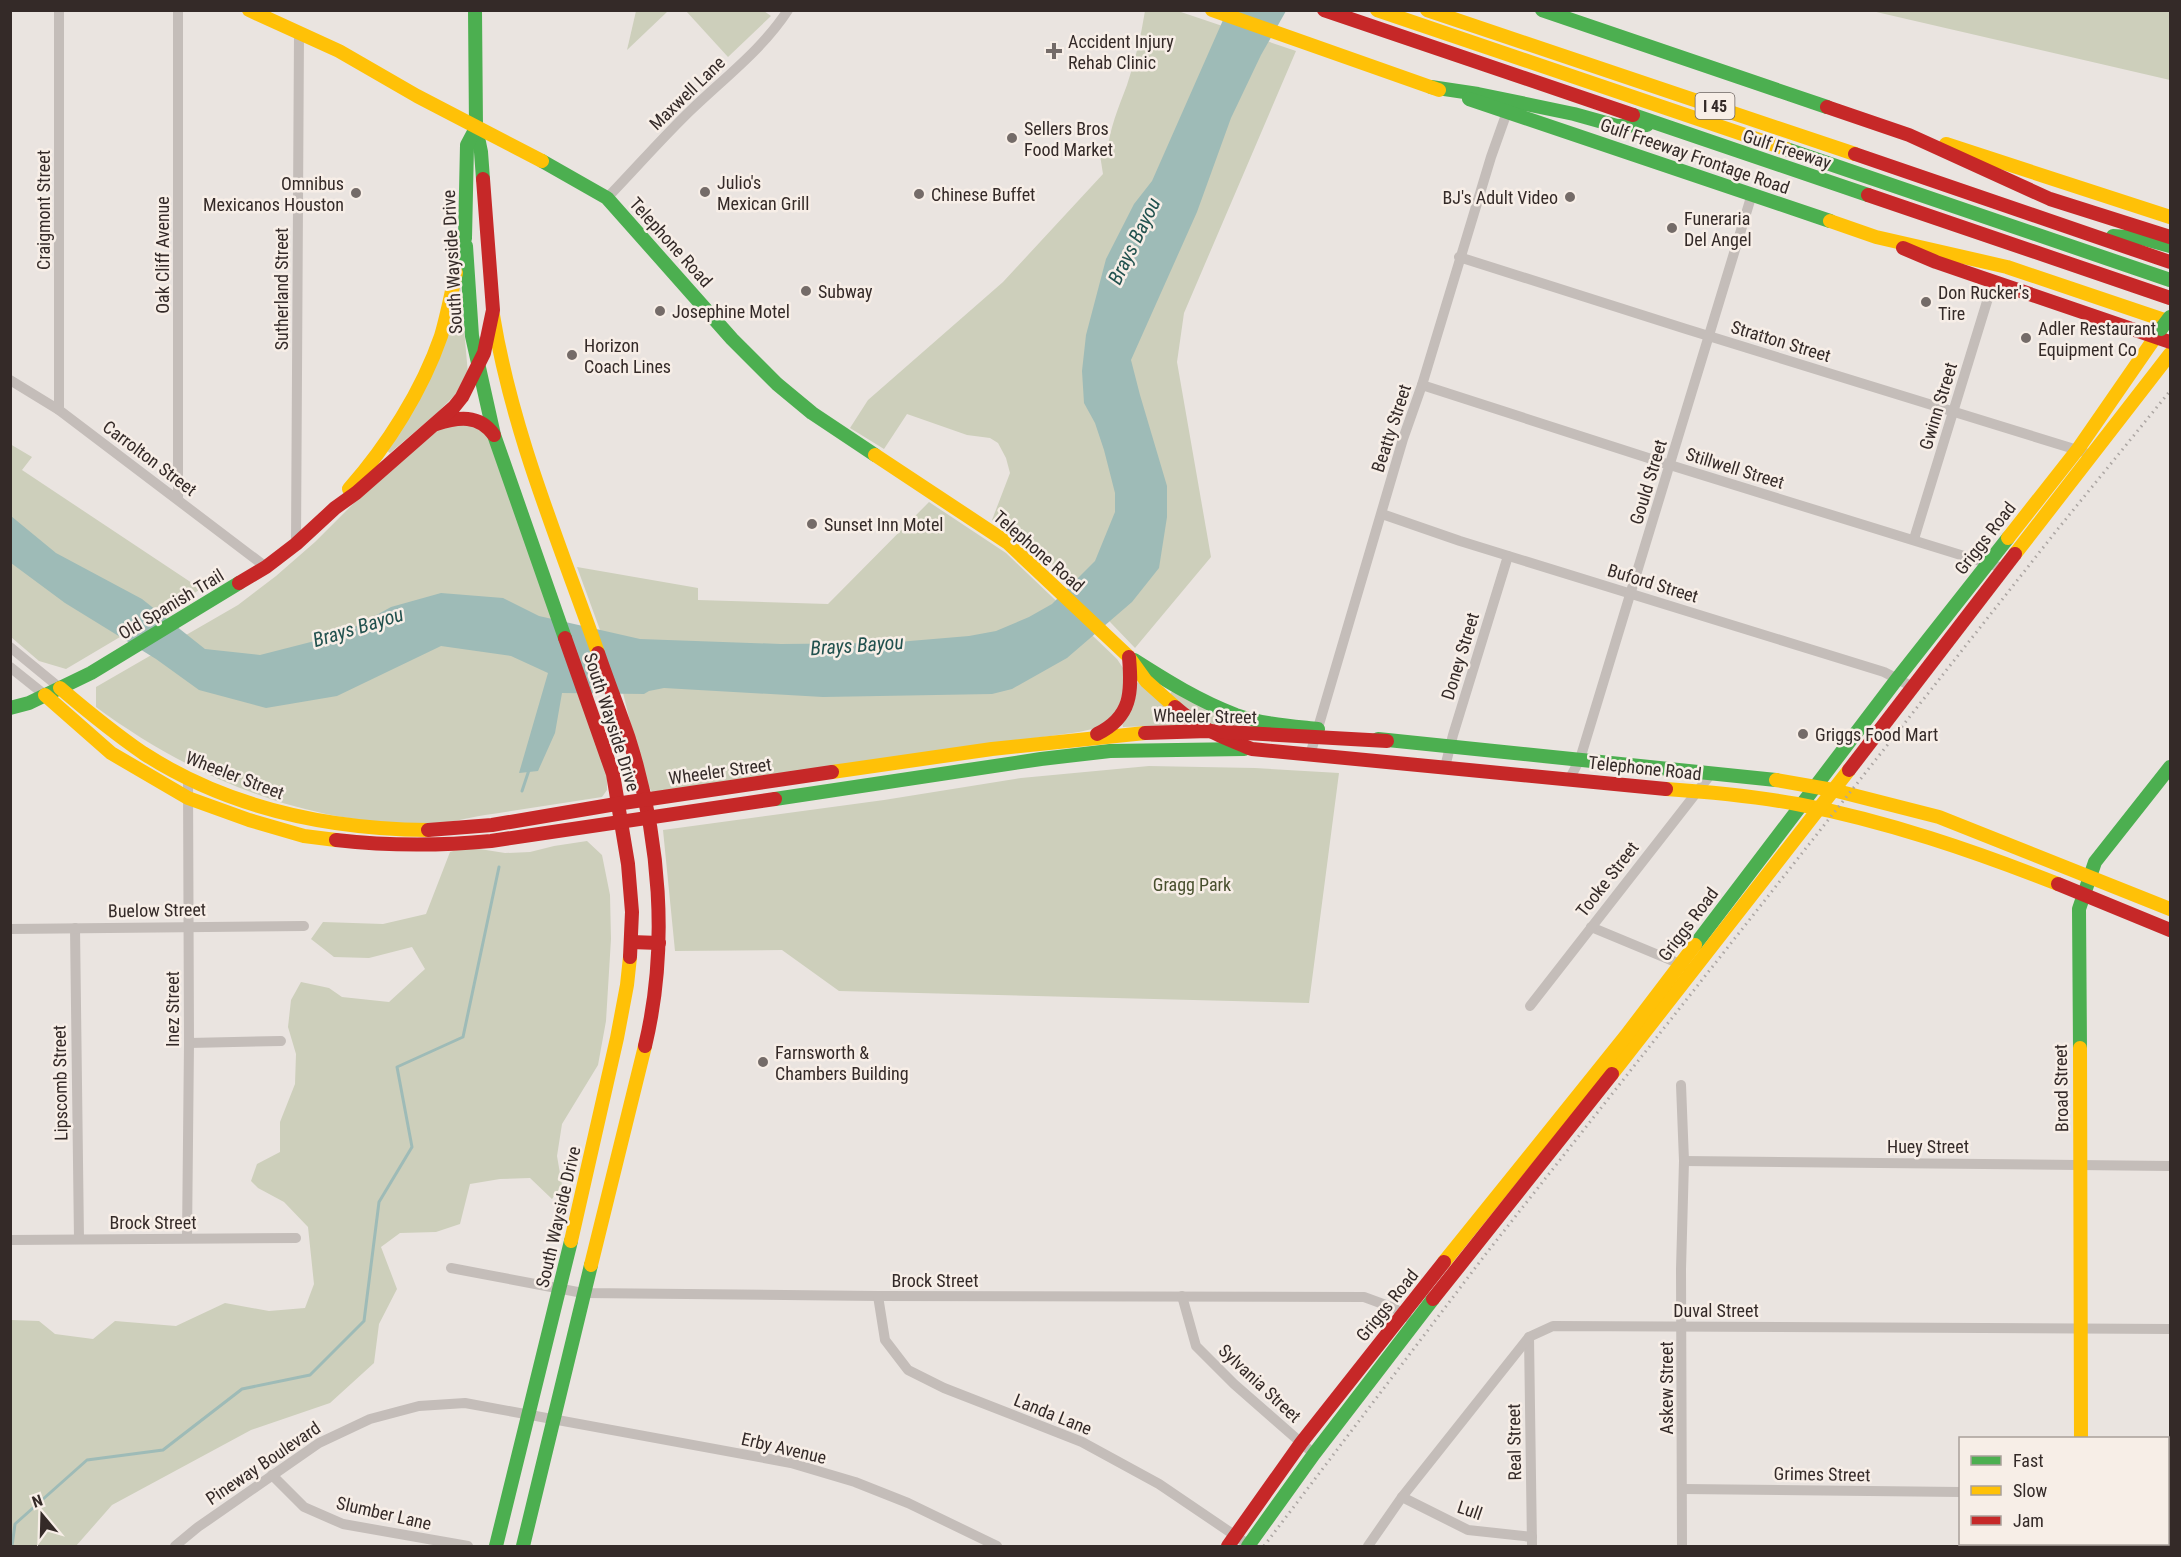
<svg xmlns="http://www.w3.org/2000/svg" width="2181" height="1557" viewBox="0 0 2181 1557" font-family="'Roboto Condensed',sans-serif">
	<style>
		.green { fill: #cdcfbb }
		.water { fill: #9ebbb7 }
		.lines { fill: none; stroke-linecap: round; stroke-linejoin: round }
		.stream { stroke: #9ebbb7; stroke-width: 3 }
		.street { stroke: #c4bdb9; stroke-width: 10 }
		.fast { stroke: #4caf50; stroke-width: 14 }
		.slow { stroke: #ffc107; stroke-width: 14 }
		.jam { stroke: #c62828; stroke-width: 14 }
		.rail { stroke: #aca6a3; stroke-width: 3; stroke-dasharray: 1.5 4.5; stroke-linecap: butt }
		.fast-bridge { stroke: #4caf50; stroke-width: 14 }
		.poi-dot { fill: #746b68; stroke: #f7eee7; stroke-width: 2 }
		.labels { text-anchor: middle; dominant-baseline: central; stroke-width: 5; stroke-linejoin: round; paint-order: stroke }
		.shield { fill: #f7eee7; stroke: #6e6561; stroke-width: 1.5 }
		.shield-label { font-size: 16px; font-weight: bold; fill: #342a28 }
		.poi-label { font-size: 18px; fill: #342a28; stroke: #f7eee7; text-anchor: start }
		.street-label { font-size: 18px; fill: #342a28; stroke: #f7eee7 }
		.park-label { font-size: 18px; fill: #48502e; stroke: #f7eee7 }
		.water-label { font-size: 20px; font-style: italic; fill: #21514e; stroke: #f7eee7 }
	</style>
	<rect width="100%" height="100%" fill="#eae4e0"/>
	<g class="green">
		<path d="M636 11H668L627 50Z"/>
		<path d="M686 11H764L771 16 728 57Z"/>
		<path d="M1145 11H1178L1296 51 1184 313 1177 362 1211 557 1135 648 1065 575 1041 555 992 520 1010 473 1006 458 998 443 990 438 967 435 907 414 884 449 850 428 868 400 1003 282 1103 174 1100 155 1107 153C1110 127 1118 109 1127 85 1135 61 1141 36 1145 11Z"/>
		<path d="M1872 11H2170V80Z"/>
		<path d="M460 283 468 374 459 391 438 412 390 453 386 450Z"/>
		<path d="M475 424 488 436 607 774V790L602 797C563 803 524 809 485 815 466 818 445 824 426 824 306 825 192 778 96 707V687L238 605 276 576 315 542 371 486 441 426Z"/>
		<path d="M10 444 32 457 22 470 201 589 66 669 39 661 11 637Z"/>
		<path d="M929 502 1006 553 1117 659 1125 671 1123 702 1115 716 1101 727 1079 732 652 792 645 781 623 693 577 567 698 588V600L828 604Z"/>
		<path d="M1141 681 1183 721 1180 725 1123 727 1122 723 1135 698 1137 683Z"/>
		<path d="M1173 690 1242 722 1241 726H1211L1194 715 1170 694Z"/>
		<path d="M1149 766 1255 768 1339 773 1309 1003 839 991 782 950 675 951 663 830 884 800 1021 778Z"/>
		<path d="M587 841 602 855 610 895 611 939 606 1021 598 1065 562 1124 557 1156 562 1185 552 1199 530 1178 500 1179 470 1184 460 1224 436 1232 400 1233 381 1247 397 1289 379 1324 374 1363 330 1403 251 1430 112 1505 76 1546H11V1320L39 1321 55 1334 93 1339 115 1321 176 1326 225 1303 269 1311 305 1308 314 1284 308 1227 284 1202 258 1188 251 1181 257 1164 280 1152V1122L295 1084 296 1054 288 1027 291 1000 301 982 329 988 342 997 389 1002 425 969 412 947 369 958 334 957 311 939 323 922 383 924 426 914 450 852 467 847 505 853 530 852 554 846Z"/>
	</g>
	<path class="water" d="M1227 11H1286L1261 55 1231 118 1197 212 1131 360 1140 395 1167 486V517L1159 568 1132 602 1067 658 1012 689 992 694 823 697 664 688 649 691 644 694 562 693 555 733 538 771 519 773 548 673 511 656 441 646 337 696 266 708 199 690 156 659 65 603 11 563V516L56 553 142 599 205 649 260 655 342 634 391 607 441 593 503 598 539 616 640 639 781 644 886 643 969 636 996 631 1029 617 1052 604 1095 561 1115 512V493L1104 450 1095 423 1084 403 1082 371 1086 335 1106 259 1134 204 1152 181Z"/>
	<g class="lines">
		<g class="stream">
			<path d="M522 791 529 770"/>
			<path d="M12 1546 15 1524 87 1460 163 1450 242 1389 310 1375 364 1321 379 1202 412 1147 397 1067 463 1037 499 867"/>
		</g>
		<g class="street">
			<path d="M607 198C635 169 662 138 691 110 724 78 762 50 788 10"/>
			<path d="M1459 257 1686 329 2084 452"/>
			<path d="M10 380 59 410 266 567"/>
			<path d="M1422 385 1670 465 2006 569"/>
			<path d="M59 410V10"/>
			<path d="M178 499V10"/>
			<path d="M1382 514 1460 541 1884 672 1913 687"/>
			<path d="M1914 539 1993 282"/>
			<path d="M296 544 299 34"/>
			<path d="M10 647 60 688"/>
			<path d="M10 667 45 695"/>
			<path d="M1310 755 1403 439 1422 385 1491 157 1507 112"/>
			<path d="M1445 767 1453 735 1508 556"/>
			<path d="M1570 778 1580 759 1752 194"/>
			<path d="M1591 927 1685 966"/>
			<path d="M75 928 79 1239"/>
			<path d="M10 929 304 926"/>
			<path d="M1530 1006 1711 774"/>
			<path d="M189 1043 281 1041"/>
			<path d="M1681 1085 1684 1161 1681 1269 1682 1546"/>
			<path d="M1684 1161 2170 1166"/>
			<path d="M187 1238 189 1043 188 779"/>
			<path d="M10 1240 296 1238"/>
			<path d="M451 1268 583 1293 878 1296 1364 1297 1394 1308 1407 1317"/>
			<path d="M878 1296 885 1340 908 1370 944 1388 1082 1442 1159 1484 1249 1545"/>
			<path d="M1182 1296 1196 1346 1234 1384 1314 1454"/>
			<path d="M1529 1337 1532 1546"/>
			<path d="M272 1475 304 1507 343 1524 468 1546"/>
			<path d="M1683 1489 1960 1492"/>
			<path d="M2168 1495H2170"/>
			<path d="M1402 1497 1468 1530 1532 1537"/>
			<path d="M175 1546 198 1527 319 1443 370 1419 419 1406 465 1403 791 1463 855 1482 908 1503 997 1546"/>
			<path d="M1368 1546 1402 1497 1529 1337 1553 1326 2170 1329"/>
		</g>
		<g class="fast">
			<path d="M475 10 476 128 481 152 483 179"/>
			<path d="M1542 10 1827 107"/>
			<path d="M1431 87 1478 94 1574 114 1617 126 1647 125"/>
			<path d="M1469 99 1830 221"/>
			<path d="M1633 115 1868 195"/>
			<path d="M1786 149 2170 280"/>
			<path d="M542 161 607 198 732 339 777 384 812 413 875 455"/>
			<path d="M2113 236 2141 238 2170 246"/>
			<path d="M466 246 472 336 494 435 565 638"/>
			<path d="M456 273 465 238 467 145 476 128"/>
			<path d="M1134 660C1167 681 1199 701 1236 715 1262 724 1291 726 1318 729"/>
			<path d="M10 708 29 703 91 673 239 583"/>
			<path d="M1378 739 1776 780"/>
			<path d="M775 799 1041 759 1110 751 1244 749"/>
			<path d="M1695 945 1897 679 2008 538"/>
			<path d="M2080 1048 2079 909 2095 862 2170 767"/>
			<path d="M496 1546 571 1241"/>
			<path d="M523 1546 591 1265"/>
			<path d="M1248 1546 1314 1454 1433 1299"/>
		</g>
		<g class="slow">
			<path d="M249 10 339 51 417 96 542 161"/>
			<path d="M1212 10 1439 90"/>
			<path d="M1377 10 1786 149"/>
			<path d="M1427 10 1855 154"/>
			<path d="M1946 144 2170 217"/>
			<path d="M1830 221 1876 237 2007 267 2170 322"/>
			<path d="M493 315C512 432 559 542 598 653"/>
			<path d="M875 455 1008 543 1128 656 1146 681 1175 707"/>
			<path d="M349 489C387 446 422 391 441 336 447 316 451 294 456 273"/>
			<path d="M2008 538 2078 449 2161 329"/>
			<path d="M2015 554 2170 354"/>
			<path d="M60 688C87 711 114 733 143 753 228 808 328 829 428 830"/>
			<path d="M45 695 111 753 188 798 249 820 304 836 336 840"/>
			<path d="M832 772 992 749 1145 733"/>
			<path d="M1776 780 1833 790 1939 817 2170 909"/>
			<path d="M1666 789C1710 792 1754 796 1797 804 1887 821 1974 851 2058 884"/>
			<path d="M2080 1048 2081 1438"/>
			<path d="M1612 1074 1849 770"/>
			<path d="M571 1241 617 1038 627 985 630 957"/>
			<path d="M1444 1262 1625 1037 1695 945"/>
			<path d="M591 1265 645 1046"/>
			<path d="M2081 1544V1546"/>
		</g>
		<g class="jam">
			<path d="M1324 10 1633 115"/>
			<path d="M1827 107 1909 135 2050 199 2170 237"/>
			<path d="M1855 154 2170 262"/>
			<path d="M1868 195 2170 298"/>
			<path d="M1903 248 1936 262 2170 342"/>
			<path d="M436 424C458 417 479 414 494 435"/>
			<path d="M239 583 266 567 296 544 335 508 356 493 454 407 462 397 484 353 493 310 483 179"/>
			<path d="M565 638 613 774 628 864 632 912 630 957"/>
			<path d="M598 653C608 682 619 710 629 739 660 837 669 946 645 1046"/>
			<path d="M1175 707C1200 729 1222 737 1252 749L1666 789"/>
			<path d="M1145 733 1208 731 1387 741"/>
			<path d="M1097 734C1132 717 1132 692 1129 657"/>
			<path d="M1849 770 2015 554"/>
			<path d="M428 830 492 825 616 804 832 772"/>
			<path d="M336 840C388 846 439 846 491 841L775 799"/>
			<path d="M2058 884 2170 930"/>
			<path d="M631 942 659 943"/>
			<path d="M1433 1299 1612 1074"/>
			<path d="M1228 1546 1301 1443 1444 1262"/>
		</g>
		<path class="rail" d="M1264 1546 1485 1255 2057 530 2170 391"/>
		<path class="fast-bridge" d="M2161 329 2170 317"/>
	</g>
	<g class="poi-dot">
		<path d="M1051 42h6v6h6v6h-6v6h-6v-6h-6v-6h6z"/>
		<circle cx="1012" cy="138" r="6"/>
		<circle cx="705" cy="192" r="6"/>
		<circle cx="356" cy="193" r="6"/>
		<circle cx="919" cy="194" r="6"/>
		<circle cx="1570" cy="197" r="6"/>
		<circle cx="1672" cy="228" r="6"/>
		<circle cx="806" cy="291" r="6"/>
		<circle cx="1926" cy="302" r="6"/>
		<circle cx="660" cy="311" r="6"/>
		<circle cx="2026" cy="338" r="6"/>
		<circle cx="572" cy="355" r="6"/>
		<circle cx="812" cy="524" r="6"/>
		<circle cx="1803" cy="734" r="6"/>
		<circle cx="763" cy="1062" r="6"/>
	</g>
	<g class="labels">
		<rect class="shield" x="1695.5" y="93" width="39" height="26" rx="4.5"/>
		<g class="shield-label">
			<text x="1715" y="106">I 45</text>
		</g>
		<g class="poi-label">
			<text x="1068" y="41">Accident Injury<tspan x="1068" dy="21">Rehab Clinic</tspan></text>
			<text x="1024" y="128">Sellers Bros<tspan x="1024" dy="21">Food Market</tspan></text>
			<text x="717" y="182">Julio's<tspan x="717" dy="21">Mexican Grill</tspan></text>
			<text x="344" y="183" text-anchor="end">Omnibus<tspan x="344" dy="21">Mexicanos Houston</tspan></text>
			<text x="931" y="194">Chinese Buffet</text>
			<text x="1558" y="197" text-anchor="end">BJ's Adult Video</text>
			<text x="1684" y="218">Funeraria<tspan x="1684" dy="21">Del Angel</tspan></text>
			<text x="818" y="291">Subway</text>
			<text x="1938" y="292">Don Rucker's<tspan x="1938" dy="21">Tire</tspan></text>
			<text x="672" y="311">Josephine Motel</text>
			<text x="2038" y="328">Adler Restaurant<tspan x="2038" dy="21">Equipment Co</tspan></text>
			<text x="584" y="345">Horizon<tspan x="584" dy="21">Coach Lines</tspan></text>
			<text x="824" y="524">Sunset Inn Motel</text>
			<text x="1815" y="734">Griggs Food Mart</text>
			<text x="775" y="1052">Farnsworth &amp;<tspan x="775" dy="21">Chambers Building</tspan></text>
		</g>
		<g class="street-label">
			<text transform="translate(687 93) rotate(-44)">Maxwell Lane</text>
			<text transform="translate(1787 149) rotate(18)">Gulf Freeway</text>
			<text transform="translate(1695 156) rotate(19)">Gulf Freeway Frontage Road</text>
			<text transform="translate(43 210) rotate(-90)">Craigmont Street</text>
			<text transform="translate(671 242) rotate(48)">Telephone Road</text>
			<text transform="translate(162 255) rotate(-90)">Oak Cliff Avenue</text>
			<text transform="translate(452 262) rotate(-93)">South Wayside Drive</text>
			<text transform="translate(281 289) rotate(-90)">Sutherland Street</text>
			<text transform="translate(1781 341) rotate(17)">Stratton Street</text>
			<text transform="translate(1938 406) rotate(-73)">Gwinn Street</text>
			<text transform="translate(1391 428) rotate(-72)">Beatty Street</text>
			<text transform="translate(150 458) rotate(37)">Carrolton Street</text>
			<text transform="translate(1735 468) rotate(17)">Stillwell Street</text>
			<text transform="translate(1648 482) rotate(-73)">Gould Street</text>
			<text transform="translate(1985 538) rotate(-52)">Griggs Road</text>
			<text transform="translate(1039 551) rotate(41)">Telephone Road</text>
			<text transform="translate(1653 583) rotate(17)">Buford Street</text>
			<text transform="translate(171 604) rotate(-31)">Old Spanish Trail</text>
			<text transform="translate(1460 656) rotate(-73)">Doney Street</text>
			<text transform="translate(1205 716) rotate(1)">Wheeler Street</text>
			<text transform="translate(612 722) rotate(72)">South Wayside Drive</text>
			<text transform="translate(1645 768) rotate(6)">Telephone Road</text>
			<text transform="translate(720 771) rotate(-8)">Wheeler Street</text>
			<text transform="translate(235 775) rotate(21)">Wheeler Street</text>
			<text transform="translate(1607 879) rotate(-52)">Tooke Street</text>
			<text transform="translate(157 910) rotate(-1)">Buelow Street</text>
			<text transform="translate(1688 924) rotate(-53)">Griggs Road</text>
			<text transform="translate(172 1009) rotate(-90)">Inez Street</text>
			<text transform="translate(60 1083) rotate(-91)">Lipscomb Street</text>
			<text transform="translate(2061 1088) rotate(-91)">Broad Street</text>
			<text x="1928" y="1146">Huey Street</text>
			<text transform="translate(558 1217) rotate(-77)">South Wayside Drive</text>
			<text x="153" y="1222">Brock Street</text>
			<text x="935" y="1280">Brock Street</text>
			<text transform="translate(1387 1305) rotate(-51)">Griggs Road</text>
			<text x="1716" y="1310">Duval Street</text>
			<text transform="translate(1260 1383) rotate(43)">Sylvania Street</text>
			<text transform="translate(1666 1388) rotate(-90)">Askew Street</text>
			<text transform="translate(1053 1414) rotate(22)">Landa Lane</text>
			<text transform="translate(1514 1442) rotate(-91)">Real Street</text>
			<text transform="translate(784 1448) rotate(13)">Erby Avenue</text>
			<text transform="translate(263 1463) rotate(-34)">Pineway Boulevard</text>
			<text transform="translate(1822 1474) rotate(1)">Grimes Street</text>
			<text transform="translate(1470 1510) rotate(19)">Lull</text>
			<text transform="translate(384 1513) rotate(13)">Slumber Lane</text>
		</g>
		<g class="park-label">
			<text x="1192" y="884">Gragg Park</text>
		</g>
		<g class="water-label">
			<text transform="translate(1134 241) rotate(-64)">Brays Bayou</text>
			<text transform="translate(358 627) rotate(-17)">Brays Bayou</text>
			<text transform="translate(857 645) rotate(-4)">Brays Bayou</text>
		</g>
	</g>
	<rect width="2181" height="1557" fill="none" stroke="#342a28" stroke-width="24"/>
	<rect x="1959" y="1437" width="210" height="108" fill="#f7eee7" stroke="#a9a09b" stroke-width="1.5"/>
	<rect x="1971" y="1456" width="30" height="9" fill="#4caf50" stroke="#a9a09b" stroke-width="1.5"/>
	<text x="2013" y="1467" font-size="18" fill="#342a28">Fast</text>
	<rect x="1971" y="1486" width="30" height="9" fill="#ffc107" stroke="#a9a09b" stroke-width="1.5"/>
	<text x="2013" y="1497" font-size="18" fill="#342a28">Slow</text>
	<rect x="1971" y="1516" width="30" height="9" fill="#c62828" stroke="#a9a09b" stroke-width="1.5"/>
	<text x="2013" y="1527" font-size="18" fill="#342a28">Jam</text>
	<g transform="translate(42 1515) rotate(341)" stroke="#f7eee7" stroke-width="4.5" paint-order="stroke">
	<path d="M0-4.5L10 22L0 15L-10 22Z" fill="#342a28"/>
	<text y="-9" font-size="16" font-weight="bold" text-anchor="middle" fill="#342a28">N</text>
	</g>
</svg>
